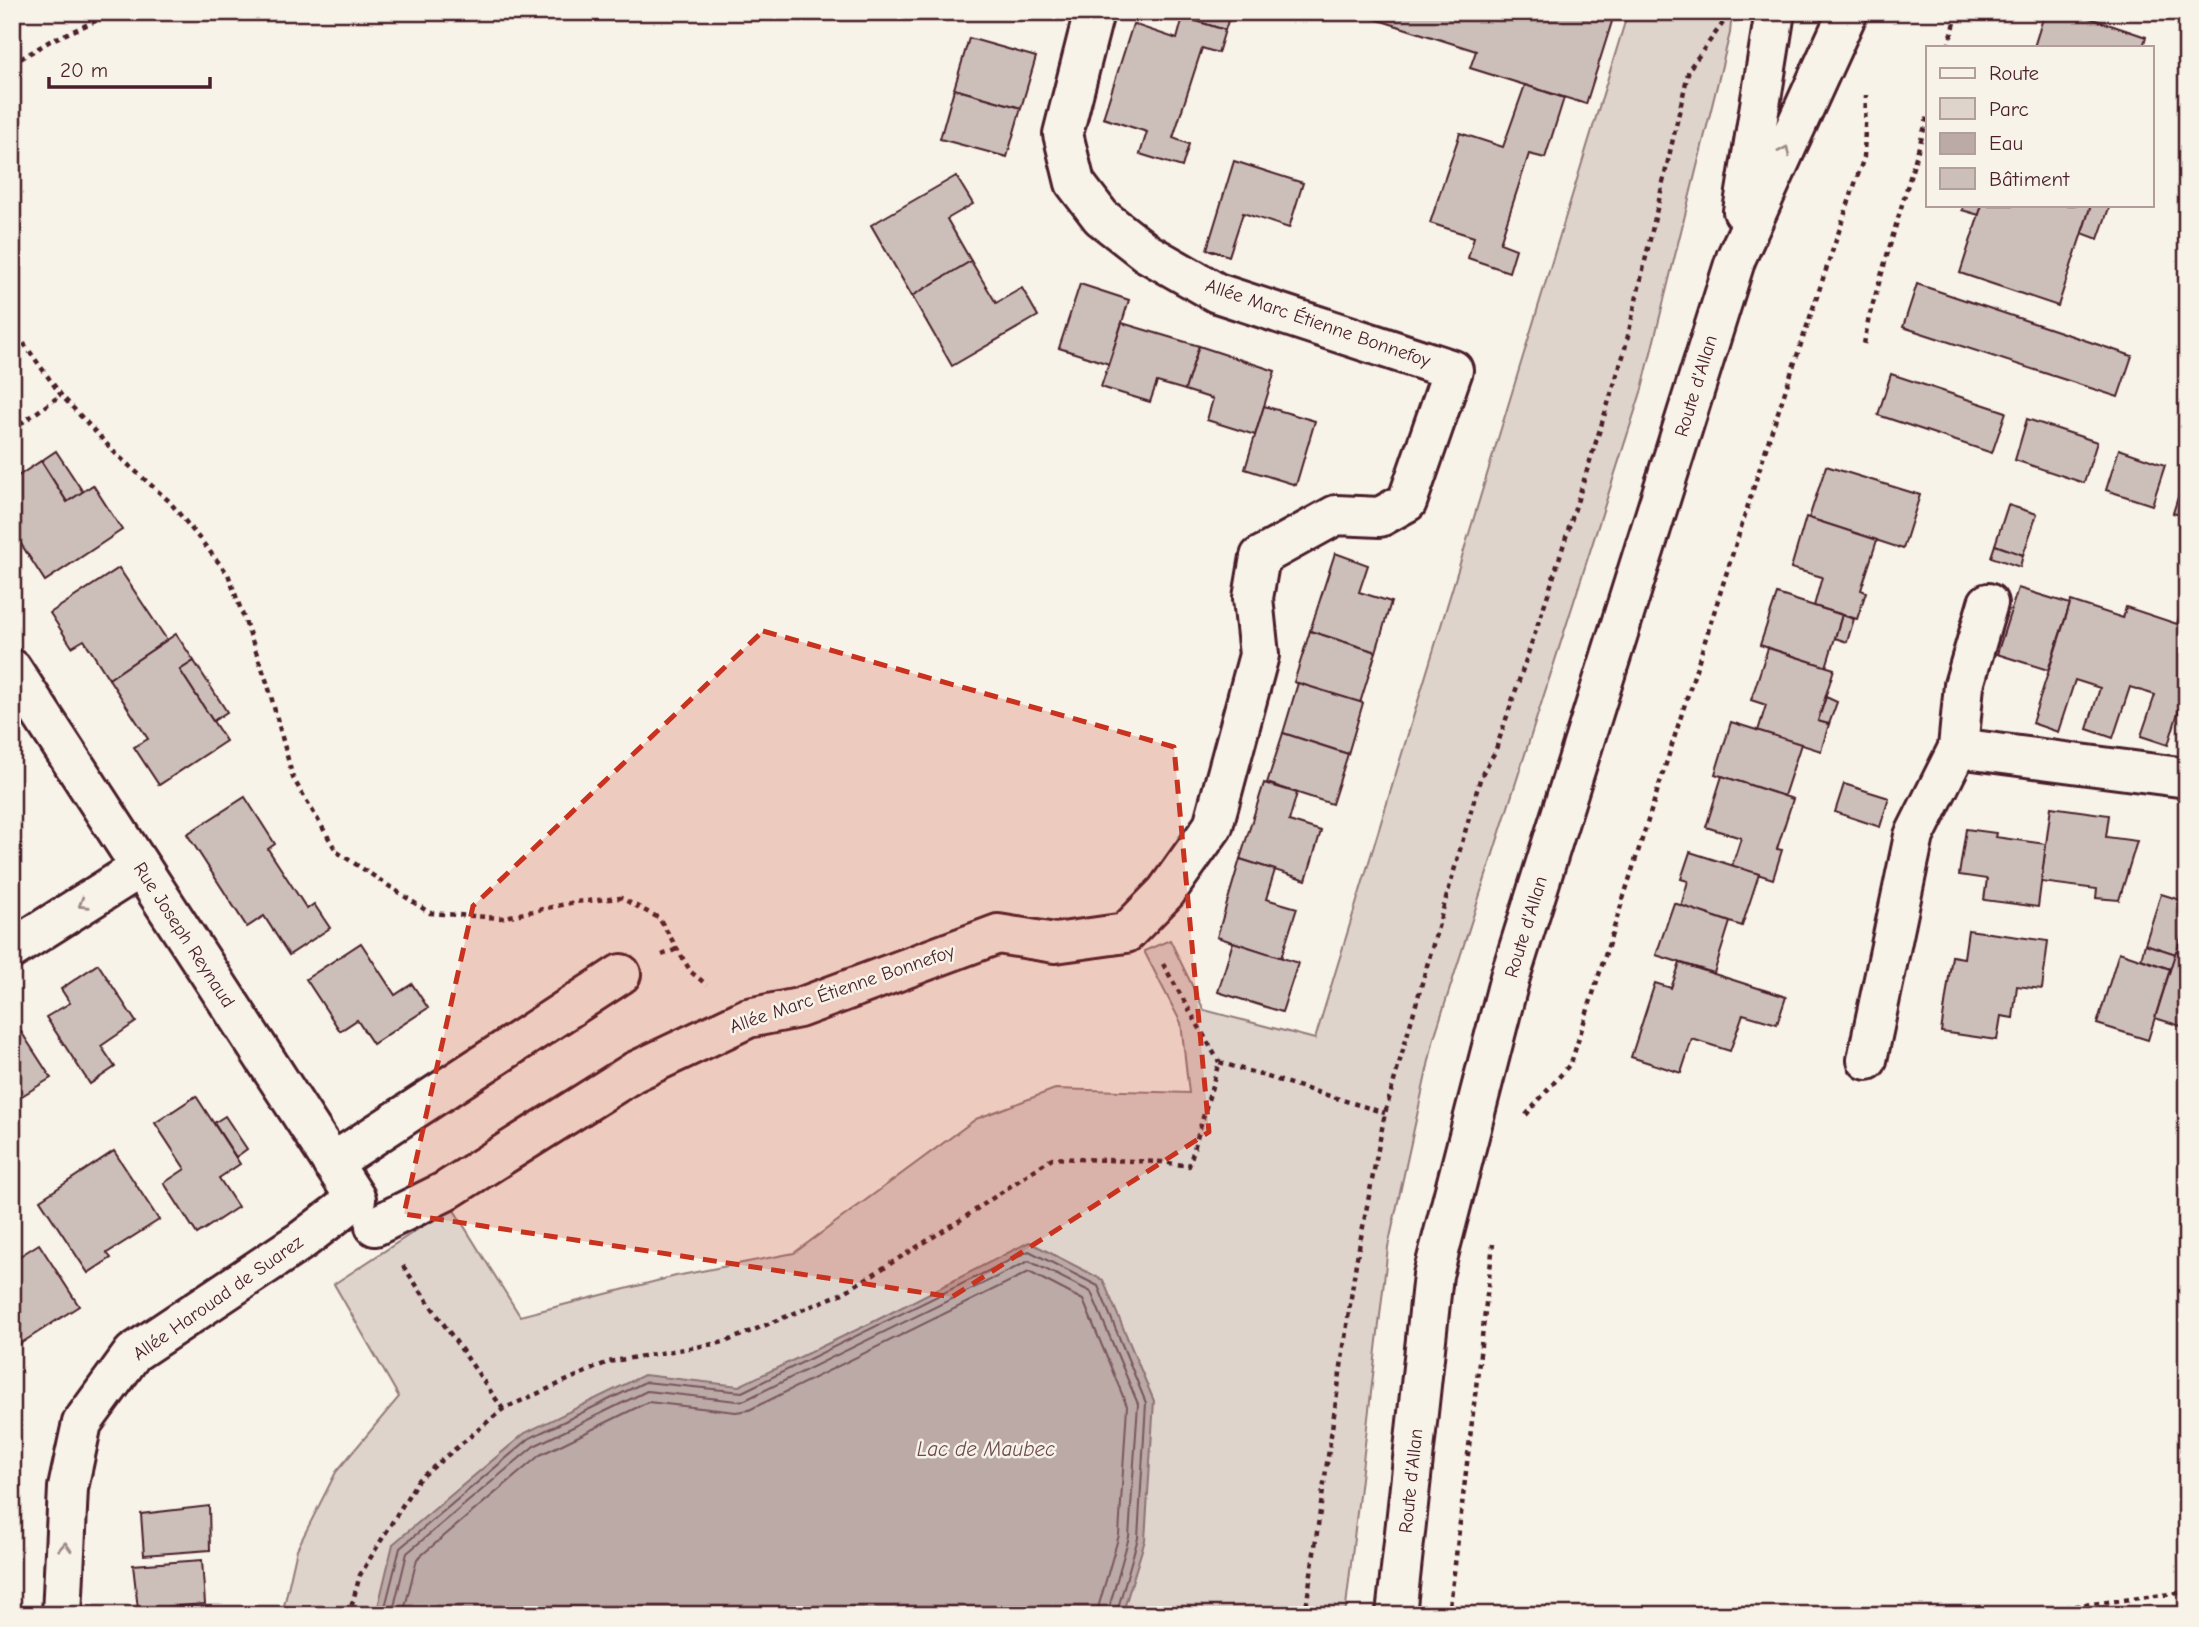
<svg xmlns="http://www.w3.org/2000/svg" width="2199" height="1627" viewBox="0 0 2199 1627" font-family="'Comic Neue',sans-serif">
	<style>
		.green { fill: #ded4cc; stroke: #947a7c; stroke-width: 2 }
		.water { fill: #bcaaa7; stroke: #8e7275; stroke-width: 2 }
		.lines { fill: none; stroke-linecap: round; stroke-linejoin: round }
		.shore { stroke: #78575d; stroke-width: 2 }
		.building { fill: #ccbfb9; stroke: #4a1f2b; stroke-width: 2 }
		.minor-casing { stroke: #4a1f2b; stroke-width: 44 }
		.tertiary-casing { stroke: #4a1f2b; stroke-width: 44 }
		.path { stroke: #4a1f2b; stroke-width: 4.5; stroke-dasharray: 5 5; stroke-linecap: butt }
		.minor { stroke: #f7f3e8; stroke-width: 38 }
		.tertiary { stroke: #f7f3e8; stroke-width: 38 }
		.oneway { stroke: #a0898a }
		.marked { fill: #c8321e; fill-opacity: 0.2; stroke: #c8321e; stroke-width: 5; stroke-dasharray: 14 9; stroke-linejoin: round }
		.labels { text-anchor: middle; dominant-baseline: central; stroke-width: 5; stroke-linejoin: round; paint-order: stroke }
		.street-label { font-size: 19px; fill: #4a1f2b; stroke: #f7f3e8 }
		.water-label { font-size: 21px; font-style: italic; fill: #6c4950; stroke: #f7f3e8 }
	</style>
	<rect width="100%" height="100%" fill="#f7f3e8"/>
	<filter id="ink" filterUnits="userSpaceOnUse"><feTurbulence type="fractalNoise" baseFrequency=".0143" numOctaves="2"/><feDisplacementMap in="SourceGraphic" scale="14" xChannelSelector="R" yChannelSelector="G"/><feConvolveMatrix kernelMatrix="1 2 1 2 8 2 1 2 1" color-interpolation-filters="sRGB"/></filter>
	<g filter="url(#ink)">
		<path class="green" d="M1628 12H1732L1730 33 1642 389 1434 1038 1388 1247 1345 1615H282L297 1549 336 1472 399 1397 334 1284 452 1207 520 1316 676 1276 794 1253 976 1119 1055 1089 1189 1093 1181 1023 1144 951 1170 940 1204 1010 1315 1039Z"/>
		<path class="water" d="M1029 1242 1103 1280 1154 1401 1145 1540 1122 1615H376L393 1544 525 1433 644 1375 739 1386 871 1323Z"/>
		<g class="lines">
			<g class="shore">
				<path d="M383 1615 400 1548 530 1438 645 1382 742 1392 1029 1251 1098 1286 1146 1403 1138 1538 1116 1615"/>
				<path d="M392 1615 407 1553 534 1446 647 1391 737 1401 745 1400 1029 1261 1091 1292 1138 1404 1129 1537 1107 1615"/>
				<path d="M403 1615 417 1559 540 1455 648 1402 736 1412 749 1410 1029 1272 1083 1300 1127 1406 1119 1535 1096 1615"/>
			</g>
		</g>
		<g class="building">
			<path d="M1185 12H1231L1225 30 1183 17Z"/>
			<path d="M1353 12H1615L1586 104 1470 68 1476 51Z"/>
			<path d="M2045 12H2072L2146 37 2143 47H2034Z"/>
			<path d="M1183 17 1225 30 1218 53 1202 48 1173 138 1189 144 1182 167 1140 154 1147 132 1103 118 1133 24 1177 39Z"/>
			<path d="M969 38 1036 57 1021 108 954 89Z"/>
			<path d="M1525 85 1564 98 1545 158 1529 154 1500 243 1516 249 1509 272 1468 258 1474 237 1430 223 1460 133 1503 147Z"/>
			<path d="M954 89 1021 108 1007 157 940 139Z"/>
			<path d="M1234 161 1303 183 1289 228 1243 213 1229 256 1207 249Z"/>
			<path d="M956 176 973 204 947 219 971 261 912 296 871 225Z"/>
			<path d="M1964 205H1982L1979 215 1962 210Z"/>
			<path d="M1982 205H2091L2058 306 1960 273Z"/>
			<path d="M2091 205H2110L2098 239 2082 233Z"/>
			<path d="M971 261 996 303 1022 288 1038 316 952 366 912 296Z"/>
			<path d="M1080 284 1129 300 1109 364 1059 348Z"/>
			<path d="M1917 284 2132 356 2118 397 1903 327Z"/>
			<path d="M1122 323 1199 346 1185 390 1157 382 1150 402 1101 387Z"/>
			<path d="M1199 346 1275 371 1255 435 1207 420 1213 399 1185 390Z"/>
			<path d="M1891 374 2006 412 1992 453 1878 415Z"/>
			<path d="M1264 406 1315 421 1296 485 1245 469Z"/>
			<path d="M2027 419 2097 442 2084 483 2015 460Z"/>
			<path d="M2119 449 2165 465 2152 505 2106 490Z"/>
			<path d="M56 451 83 492 67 502 41 461Z"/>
			<path d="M41 461 67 502 93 485 122 530 45 581 12 530V480Z"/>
			<path d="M1826 466 1920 495 1903 549 1809 518Z"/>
			<path d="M2186 472H2187V517L2173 513Z"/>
			<path d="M2008 505 2037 514 2023 555 1995 545Z"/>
			<path d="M1806 517 1877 540 1861 590 1866 592 1857 619 1814 606 1822 577 1791 568Z"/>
			<path d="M1995 545 2023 555 2020 567 1991 557Z"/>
			<path d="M1335 553 1368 565 1359 592 1391 602 1376 652 1310 631Z"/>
			<path d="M119 568 167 640 109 679 84 640 72 647 50 613Z"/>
			<path d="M2018 588 2070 604 2048 670 1997 654Z"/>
			<path d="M1777 594 1842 615 1826 667 1760 645Z"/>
			<path d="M2071 601 2123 618 2126 607 2177 624 2180 615 2187 617V694L2184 693 2168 745 2141 736 2155 695 2130 687 2113 738 2087 729 2100 688 2075 680 2058 732 2032 723Z"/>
			<path d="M1842 615 1854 619 1847 642 1835 638Z"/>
			<path d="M1310 631 1376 652 1360 703 1294 682Z"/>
			<path d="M176 634 194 661 180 670 226 741 159 785 134 747 148 739 109 679Z"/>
			<path d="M1768 648 1834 669 1818 721 1829 724 1821 751 1758 731 1766 705 1751 700Z"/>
			<path d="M194 661 227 712 213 721 180 670Z"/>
			<path d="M1298 683 1363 703 1348 754 1283 733Z"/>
			<path d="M1826 697 1837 702 1829 724 1818 721Z"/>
			<path d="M1731 722 1801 744 1784 796 1715 774Z"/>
			<path d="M1283 733 1348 754 1332 804 1267 783Z"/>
			<path d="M1722 776 1793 799 1777 849 1782 850 1773 879 1732 866 1741 838 1706 827Z"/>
			<path d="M1264 783 1297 793 1289 821 1321 831 1306 880 1240 859Z"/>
			<path d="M1844 784 1889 798 1880 827 1835 812Z"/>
			<path d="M245 797 275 844 268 849 307 909 314 904 330 928 289 955 264 916 247 927 187 834Z"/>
			<path d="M2051 807 2109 815 2106 837 2137 841 2119 900 2096 898 2097 889 2041 882Z"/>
			<path d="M1966 829 1996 833 1995 837 2046 844 2038 907 1984 900 1987 879 1959 875Z"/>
			<path d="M1690 852 1759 874 1742 926 1681 906 1688 881 1681 879Z"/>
			<path d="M1240 859 1275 870 1266 899 1297 908 1281 958 1217 937Z"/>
			<path d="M2161 894 2187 902V918L2176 954 2145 944Z"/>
			<path d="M1674 903 1730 922 1714 973 1656 955Z"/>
			<path d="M1968 930 2048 941 2042 989 2017 986 2013 1018 2001 1016 1997 1040 1941 1032 1952 956 1964 958Z"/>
			<path d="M1233 942 1298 963 1282 1012 1218 992Z"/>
			<path d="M361 943 395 995 412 984 428 1008 373 1044 357 1020 340 1031 306 979Z"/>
			<path d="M2145 944 2176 954 2170 969 2141 959Z"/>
			<path d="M2176 951 2187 954V1028L2155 1018Z"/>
			<path d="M2119 952 2170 969 2148 1040 2097 1024Z"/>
			<path d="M1680 963 1786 997 1777 1024 1743 1014 1730 1051 1692 1039 1681 1073 1631 1057 1655 983 1671 988Z"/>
			<path d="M98 964 136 1022 101 1046 115 1067 90 1084 46 1017 70 1003 61 989Z"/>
			<path d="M20 1030 51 1078 12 1102V1035Z"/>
			<path d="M196 1096 240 1164 219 1178 238 1207 197 1234 164 1183 185 1169 155 1123Z"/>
			<path d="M225 1116 247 1149 236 1157 214 1123Z"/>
			<path d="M114 1151 159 1220 107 1253 111 1258 88 1273 40 1200Z"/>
			<path d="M39 1244 79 1306 12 1349V1261Z"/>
			<path d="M209 1506 210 1550 144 1555 141 1514Z"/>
			<path d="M202 1560 205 1604 138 1609 133 1565Z"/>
		</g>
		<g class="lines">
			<defs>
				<g id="minor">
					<path d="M1988 603 1964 685 1958 748 2187 778"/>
					<path d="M12 669 356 1199 301 1241 133 1353 82 1423 68 1488 62 1615"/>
					<path d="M12 949 140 868"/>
					<path d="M1867 1060 1914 836 1958 748"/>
					<path d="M332 1163 621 974"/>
					<path d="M375 1226 444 1192 634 1072 748 1018 799 1008 998 934 1055 943 1126 933 1166 892 1213 826 1259 655 1253 598 1260 557 1336 515 1380 517 1407 502 1453 370 1217 293 1147 253 1101 217 1075 183 1063 134 1094 12"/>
				</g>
				<g id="tertiary">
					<path d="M1743 211 1775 12"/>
					<path d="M1396 1615 1433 1275 1510 977 1736 258 1848 12"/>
				</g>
			</defs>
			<use href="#minor" class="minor-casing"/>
			<use href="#tertiary" class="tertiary-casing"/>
			<g class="path">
				<path d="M1948 47 1958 12"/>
				<path d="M12 64 50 41 116 12"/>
				<path d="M12 327 61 395 116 454 169 501 228 574 268 685 293 778 337 852 430 913 501 918 575 902 621 898 659 918 691 972 707 985"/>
				<path d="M1864 344 1869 317 1928 116"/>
				<path d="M12 430 61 395"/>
				<path d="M662 955 677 949"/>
				<path d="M1163 964 1219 1062"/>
				<path d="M1526 1115 1571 1063 1770 436 1864 157 1866 95"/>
				<path d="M403 1266 503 1409"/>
				<path d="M349 1615 360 1575 418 1480 503 1409 608 1362 725 1342 843 1293 962 1219 1052 1158 1162 1162 1189 1166 1219 1062 1385 1113"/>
				<path d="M1305 1615 1356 1263 1385 1113 1481 776 1495 752 1549 591 1624 353 1689 69 1723 23"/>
				<path d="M1449 1615 1493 1244"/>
				<path d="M2005 1615 2187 1592"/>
			</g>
			<use href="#minor" class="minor"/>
			<use href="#tertiary" class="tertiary"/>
		</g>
		<defs><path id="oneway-chevron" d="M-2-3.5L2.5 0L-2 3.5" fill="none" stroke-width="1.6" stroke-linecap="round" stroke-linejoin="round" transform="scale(1.75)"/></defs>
		<g class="oneway">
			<use href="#oneway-chevron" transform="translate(1785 151) rotate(-65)"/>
			<use href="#oneway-chevron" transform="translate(83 904) rotate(148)"/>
			<use href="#oneway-chevron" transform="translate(65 1547) rotate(-87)"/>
		</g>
	</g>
	<path class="marked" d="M763 631 1174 747 1209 1132 952 1297 404 1214 473 906Z"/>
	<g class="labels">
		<g class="street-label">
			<text transform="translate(1318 323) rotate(19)">Allée Marc Étienne Bonnefoy</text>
			<text transform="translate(1696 386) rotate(-73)">Route d'Allan</text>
			<text transform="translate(1526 927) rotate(-73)">Route d'Allan</text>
			<text transform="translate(184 935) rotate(57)">Rue Joseph Reynaud</text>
			<text transform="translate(842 989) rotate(-19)">Allée Marc Étienne Bonnefoy</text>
			<text transform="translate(218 1298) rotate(-35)">Allée Harouad de Suarez</text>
			<text transform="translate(1411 1481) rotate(-84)">Route d'Allan</text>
		</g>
		<g class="water-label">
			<text x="986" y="1449">Lac de Maubec</text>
		</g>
	</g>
	<rect width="2199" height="1627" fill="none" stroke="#f7f3e8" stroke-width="42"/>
	<rect x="21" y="21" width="2157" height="1585" fill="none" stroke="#4a1f2b" stroke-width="2.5" filter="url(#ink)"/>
	<rect x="1926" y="46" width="228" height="161" fill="#f7f3e8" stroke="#b29e9c" stroke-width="2"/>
	<rect x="1940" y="68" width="35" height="10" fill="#f7f3e8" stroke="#b29e9c" stroke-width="2"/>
	<text x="1989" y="80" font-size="21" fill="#4a1f2b">Route</text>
	<rect x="1940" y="98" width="35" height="21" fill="#ded4cc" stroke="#b29e9c" stroke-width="2"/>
	<text x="1989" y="116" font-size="21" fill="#4a1f2b">Parc</text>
	<rect x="1940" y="133" width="35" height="21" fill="#bcaaa7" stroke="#b29e9c" stroke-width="2"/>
	<text x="1989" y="150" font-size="21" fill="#4a1f2b">Eau</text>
	<rect x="1940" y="168" width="35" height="21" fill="#ccbfb9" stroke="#b29e9c" stroke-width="2"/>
	<text x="1989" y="186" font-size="21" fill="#4a1f2b">Bâtiment</text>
	<path d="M49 77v10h161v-10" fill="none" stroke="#4a1f2b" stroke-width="3.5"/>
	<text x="60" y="77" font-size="21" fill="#4a1f2b" stroke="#f7f3e8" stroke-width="5" paint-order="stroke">20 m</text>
</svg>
